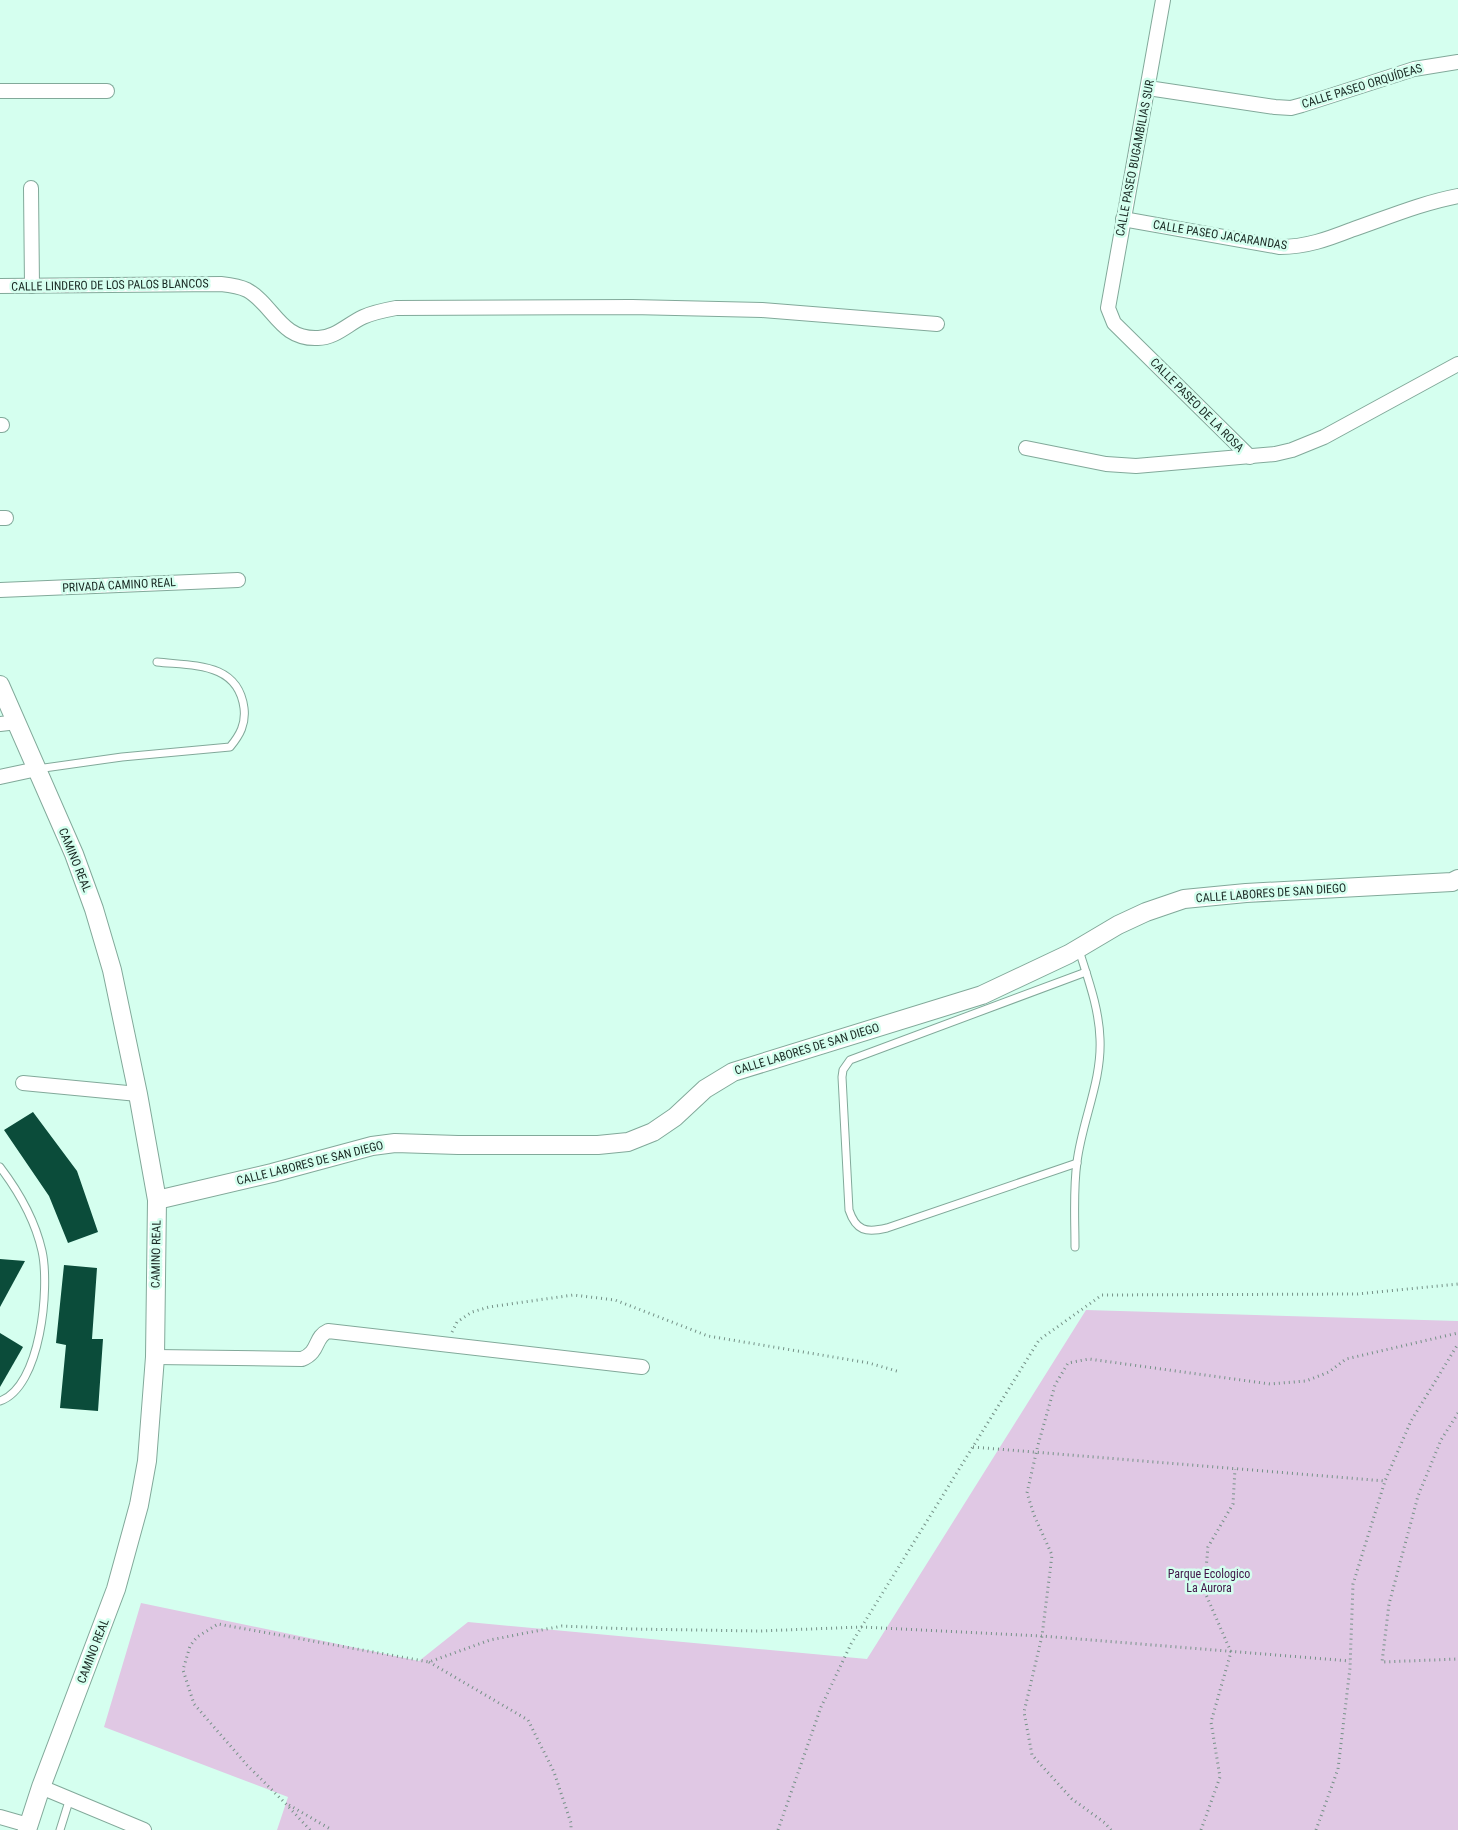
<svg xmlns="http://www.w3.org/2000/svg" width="1458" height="1830" viewBox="0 0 1458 1830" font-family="'Roboto Condensed',sans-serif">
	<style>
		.green { fill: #e0c8e4 }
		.building { fill: #0b4c3a }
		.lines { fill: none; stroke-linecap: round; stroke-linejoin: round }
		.service-casing { stroke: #82a99a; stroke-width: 9 }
		.minor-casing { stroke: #82a99a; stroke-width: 16 }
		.tertiary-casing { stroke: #82a99a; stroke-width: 20 }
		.path { stroke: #759187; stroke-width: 3; stroke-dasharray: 1 4; stroke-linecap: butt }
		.service { stroke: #fff; stroke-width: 7 }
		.minor { stroke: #fff; stroke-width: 14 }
		.tertiary { stroke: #fff; stroke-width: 18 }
		.labels { text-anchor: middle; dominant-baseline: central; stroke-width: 5; stroke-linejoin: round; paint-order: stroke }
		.street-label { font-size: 12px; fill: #192923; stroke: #d5ffef }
		.park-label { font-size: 12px; fill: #3f1447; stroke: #d5ffef }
	</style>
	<rect width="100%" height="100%" fill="#d5ffef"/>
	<path class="green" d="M1086 1310 1458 1321V1830H277L288 1797 104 1727 141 1603 419 1661 468 1622 867 1659Z"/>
	<g class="building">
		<path d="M33 1112 77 1171 98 1232 68 1243 49 1196 4 1130Z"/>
		<path d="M0 1259 25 1261 0 1307Z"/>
		<path d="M64 1265 97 1268 92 1339H103L98 1411 60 1408 66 1345 56 1343Z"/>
		<path d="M0 1333 23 1347 0 1387Z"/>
	</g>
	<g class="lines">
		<defs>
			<g id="service">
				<path d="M37 769 122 757 230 747C240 735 246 724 244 708 238 662 193 666 157 662"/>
				<path d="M1077 1163 887 1228C866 1233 856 1231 849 1210L842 1077 843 1070 850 1060 1086 972"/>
				<path d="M0 1167C19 1192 35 1220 42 1251 50 1287 41 1387 0 1401"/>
				<path d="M1075 1247C1075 1219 1073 1190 1077 1162 1082 1121 1102 1081 1100 1039 1099 1008 1088 979 1079 950"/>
				<path d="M60 1830 70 1798"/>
			</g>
			<g id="minor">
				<path d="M1163 0 1108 308 1114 323 1250 457"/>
				<path d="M1148 88 1275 107 1291 108 1302 105 1414 69 1458 62"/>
				<path d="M0 91H107"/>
				<path d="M31 188 32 286"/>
				<path d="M1123 219 1280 247C1306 247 1328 239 1351 230 1386 218 1421 203 1458 196"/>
				<path d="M0 286 221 284C230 285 239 286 247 290 274 305 280 340 318 338 335 338 348 324 363 317 374 312 385 310 396 308L632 307 762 310 937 324"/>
				<path d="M0 425H2"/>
				<path d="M1026 448 1106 464 1136 466 1275 454 1292 450 1324 437 1458 364"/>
				<path d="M0 518H6"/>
				<path d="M0 590 238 580"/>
				<path d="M0 724 17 722"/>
				<path d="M0 777 37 769"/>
				<path d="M23 1083 138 1094"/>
				<path d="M155 1357 302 1359C320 1352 314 1337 328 1331L642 1367"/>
				<path d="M41 1787 144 1830"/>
				<path d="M0 1817 28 1825"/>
			</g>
			<g id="tertiary">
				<path d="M0 685 74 854 94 909 112 970 138 1094 157 1200 155 1357 147 1461 139 1505 116 1589 41 1787 27 1830"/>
				<path d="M157 1200 272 1173 372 1146 395 1143 458 1145H598L628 1142 653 1132 675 1117 705 1089 733 1072 982 995 1069 954 1118 925 1146 912 1184 899 1246 893 1452 882 1458 879"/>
			</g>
		</defs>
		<use href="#service" class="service-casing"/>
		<use href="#minor" class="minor-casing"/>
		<use href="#tertiary" class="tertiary-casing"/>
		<g class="path">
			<path d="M452 1332 457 1322 472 1312 489 1307 573 1295 615 1300 708 1336 869 1363 900 1372"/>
			<path d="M1458 1413 1441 1440 1418 1496 1389 1604 1382 1662 1458 1659"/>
			<path d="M973 1447 1385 1481"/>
			<path d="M429 1662 528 1720 554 1772 571 1823V1830"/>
			<path d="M289 1805 332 1830"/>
			<path d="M310 1830 286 1804 247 1765 194 1704 183 1670 190 1646 197 1637 218 1624 429 1662 490 1640 562 1626 631 1629 760 1631 861 1627 1042 1636 1350 1661"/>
			<path d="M778 1830 821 1707 851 1644 1039 1340 1102 1295 1358 1294 1458 1284"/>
			<path d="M1111 1830 1105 1823 1072 1799 1032 1755 1024 1712 1042 1636 1052 1555 1034 1515 1027 1493 1038 1445 1055 1385 1068 1363 1089 1359 1270 1384 1306 1381 1329 1372 1346 1359 1458 1333"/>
			<path d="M1201 1830 1220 1777 1211 1722 1231 1652 1204 1590 1208 1547 1233 1504 1235 1469"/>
			<path d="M1316 1830 1338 1769 1350 1668 1353 1584 1385 1481 1411 1421 1458 1344"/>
		</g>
		<use href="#service" class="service"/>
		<use href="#minor" class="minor"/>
		<use href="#tertiary" class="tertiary"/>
	</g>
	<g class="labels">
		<g class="street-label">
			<text transform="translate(1362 86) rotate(-17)">CALLE PASEO ORQUÍDEAS</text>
			<text transform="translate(1135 158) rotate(-79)">CALLE PASEO BUGAMBILIAS SUR</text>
			<text transform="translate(1220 235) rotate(9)">CALLE PASEO JACARANDAS</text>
			<text transform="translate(110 285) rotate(-1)">CALLE LINDERO DE LOS PALOS BLANCOS</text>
			<text transform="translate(1197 405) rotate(45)">CALLE PASEO DE LA ROSA</text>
			<text transform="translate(119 585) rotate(-3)">PRIVADA CAMINO REAL</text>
			<text transform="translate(75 860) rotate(68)">CAMINO REAL</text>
			<text transform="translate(1271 893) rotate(-4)">CALLE LABORES DE SAN DIEGO</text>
			<text transform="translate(807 1049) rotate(-17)">CALLE LABORES DE SAN DIEGO</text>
			<text transform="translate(310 1163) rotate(-14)">CALLE LABORES DE SAN DIEGO</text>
			<text transform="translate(156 1254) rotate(-89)">CAMINO REAL</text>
			<text transform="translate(93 1651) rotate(-69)">CAMINO REAL</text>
		</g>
		<g class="park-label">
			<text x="1209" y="1574">Parque Ecologico<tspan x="1209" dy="14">La Aurora</tspan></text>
		</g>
	</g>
</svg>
